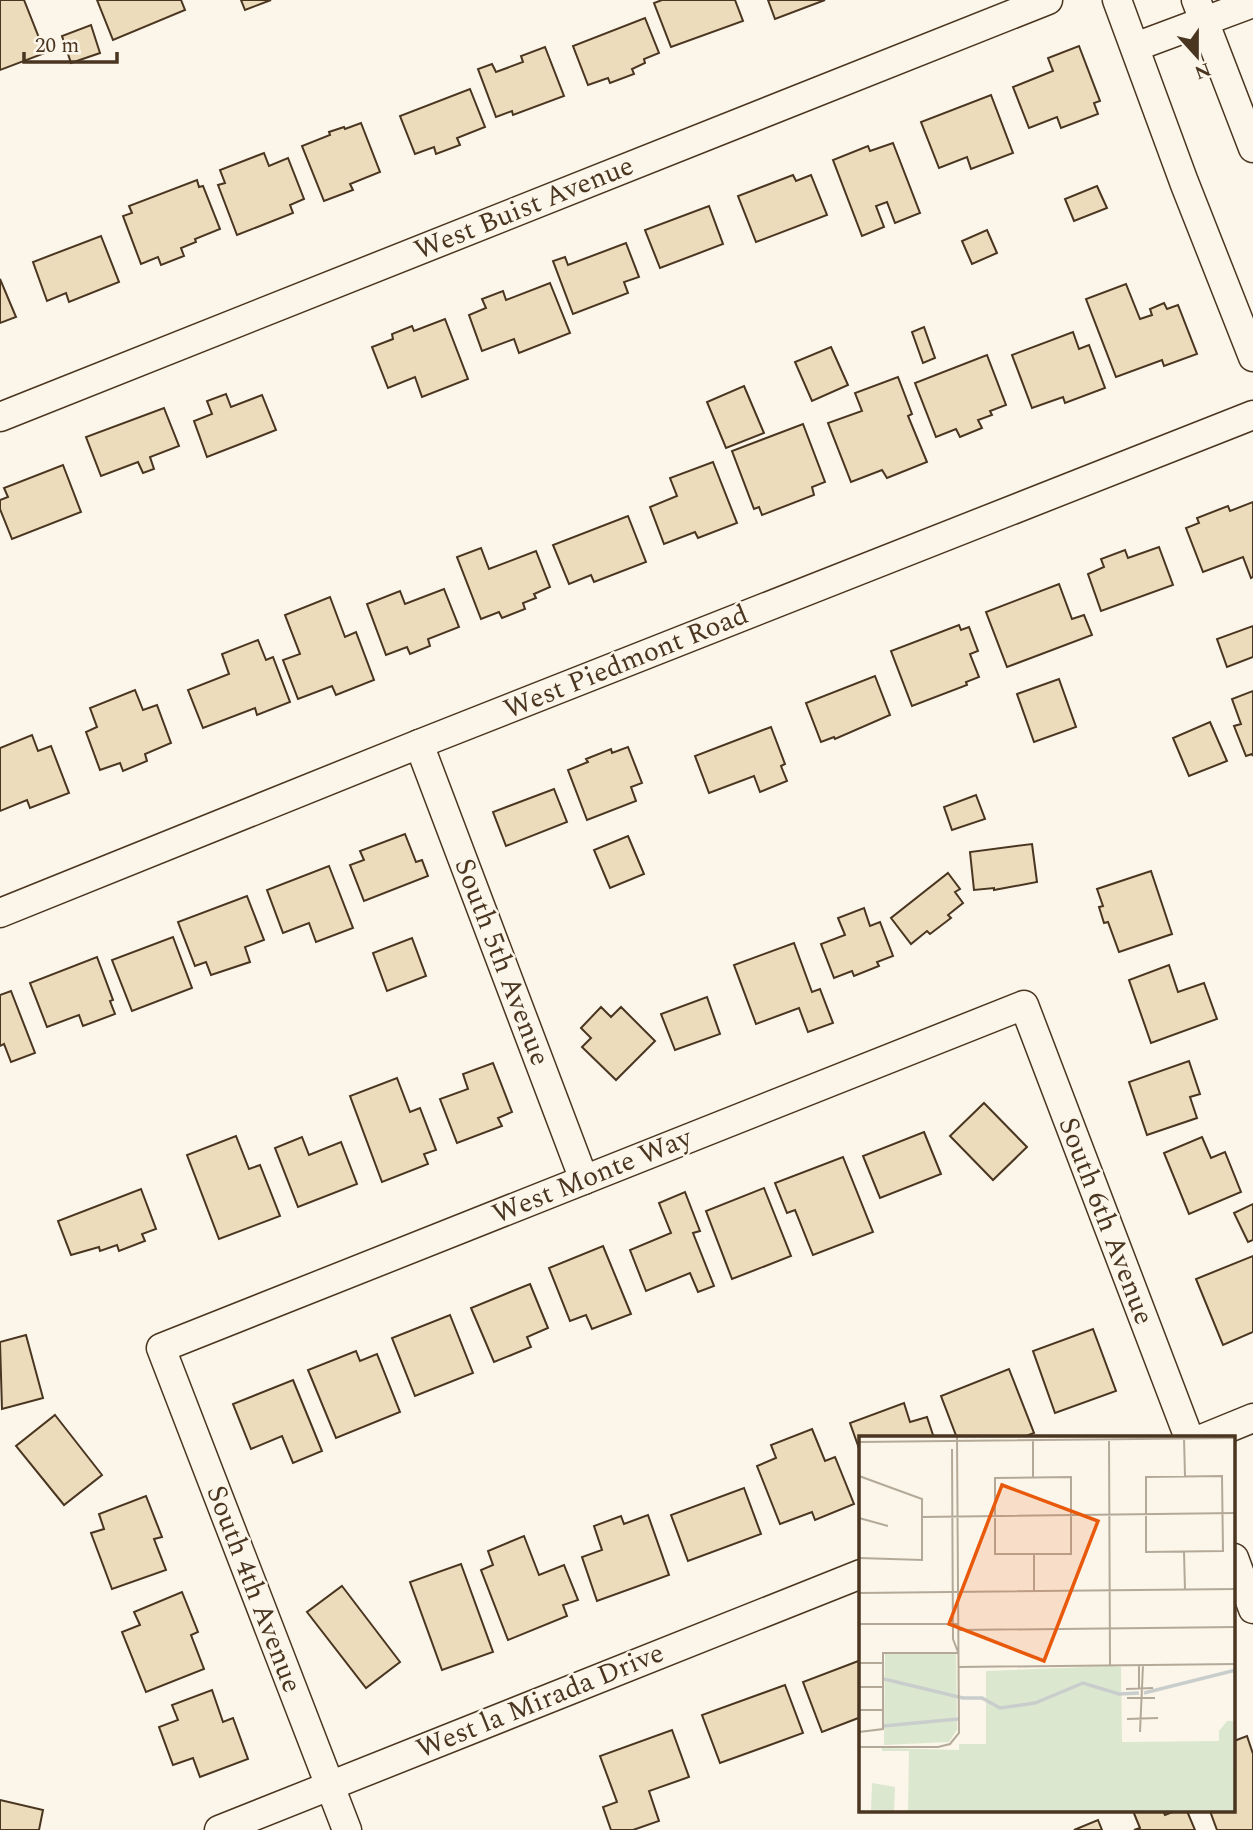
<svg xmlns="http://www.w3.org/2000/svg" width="1253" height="1830" viewBox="0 0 1253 1830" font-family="Spectral,serif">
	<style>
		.building { fill: #ecdcbc; stroke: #4a3520; stroke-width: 2 }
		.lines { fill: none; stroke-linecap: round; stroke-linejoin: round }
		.minor-casing { stroke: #4a3520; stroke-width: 31 }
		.minor { stroke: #fbf6e9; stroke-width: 28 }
		.labels { text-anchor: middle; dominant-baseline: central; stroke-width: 5; stroke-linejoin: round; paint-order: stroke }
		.street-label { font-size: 28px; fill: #4a3520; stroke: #fbf6e9 }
		.inset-river { fill: none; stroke: #c9cecd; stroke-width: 3.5 }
		.inset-road { fill: none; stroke: #b4a999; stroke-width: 2 }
		.view { fill: #e8590c; fill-opacity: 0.15; stroke: #e8590c; stroke-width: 3.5 }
		.inset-edge { fill: none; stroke: #4a3520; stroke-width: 3.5 }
	</style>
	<rect width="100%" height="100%" fill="#fbf6e9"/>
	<g class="building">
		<path d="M0 0H24L45 53 0 70Z"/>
		<path d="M97 0H181L185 10 113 40Z"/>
		<path d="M241 0H271L245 10Z"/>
		<path d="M662 0H735L743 21 671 47 654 3Z"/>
		<path d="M768 0H825L775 19Z"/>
		<path d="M645 18 659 53 644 59 645 63 632 69 634 74 610 83 608 78 588 85 573 46Z"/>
		<path d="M91 25 100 53 71 63 62 36Z"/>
		<path d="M1079 46 1100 101 1094 103 1098 114 1061 128 1057 117 1029 128 1013 87 1053 71 1048 58Z"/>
		<path d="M545 47 564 96 513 115 512 111 496 117 478 69 492 64 496 72 523 62 521 56Z"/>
		<path d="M470 89 485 127 457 138 460 145 436 154 434 147 415 154 400 116Z"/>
		<path d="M991 95 1013 153 971 169 967 157 939 168 921 122Z"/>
		<path d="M361 123 380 172 350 184 353 190 324 201 302 146 330 135 329 132 344 127 345 129Z"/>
		<path d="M893 143 920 213 895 223 887 202 876 206 884 227 862 236 833 160 868 146 870 151Z"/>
		<path d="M264 153 269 166 288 158 304 199 290 205 293 213 237 235 218 185 225 183 220 170Z"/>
		<path d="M793 175 796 181 811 175 827 215 756 242 738 196Z"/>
		<path d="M197 180 199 187 203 186 220 229 195 239 196 242 181 248 184 256 161 265 158 257 141 264 123 216 132 213 129 206Z"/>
		<path d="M1097 186 1107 208 1074 221 1065 199Z"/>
		<path d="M709 206 723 244 660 268 645 230Z"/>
		<path d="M987 230 997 253 972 264 962 241Z"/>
		<path d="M101 236 119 282 69 302 66 293 47 301 33 262Z"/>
		<path d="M626 243 639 277 624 282 628 293 573 314 553 261 565 257 568 265Z"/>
		<path d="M0 279 16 317 0 323Z"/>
		<path d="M550 283 570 333 519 353 514 339 482 351 469 315 486 308 482 299 503 291 506 300Z"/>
		<path d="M1126 284 1140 319 1152 315 1150 309 1164 303 1167 309 1178 305 1197 354 1164 366 1162 360 1116 377 1086 299Z"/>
		<path d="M445 319 468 379 422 397 415 377 388 388 372 347 393 339 392 334 412 326 414 331Z"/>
		<path d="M924 327 935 358 923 363 912 332Z"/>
		<path d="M1073 332 1079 349 1089 345 1105 388 1065 403 1063 397 1032 408 1012 355Z"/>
		<path d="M831 347 848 385 812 401 795 362Z"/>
		<path d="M987 355 1006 405 990 411 992 415 978 420 982 428 960 437 956 429 936 437 915 383Z"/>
		<path d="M898 377 912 414 908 416 927 462 887 478 882 470 851 482 828 423 862 411 855 393Z"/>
		<path d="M744 386 764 433 726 448 707 402Z"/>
		<path d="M226 394 231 407 262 395 276 430 207 457 194 421 212 414 207 401Z"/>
		<path d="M164 408 179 446 150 457 154 469 143 473 138 462 101 476 86 437Z"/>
		<path d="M803 424 825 482 812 487 814 495 762 515 759 507 754 509 732 451Z"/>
		<path d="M713 462 737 523 698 538 695 532 664 544 650 507 677 496 670 478Z"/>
		<path d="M63 465 81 512 12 539 0 509V500L8 497 4 488Z"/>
		<path d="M1253 502V577L1251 578 1243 557 1203 572 1186 528 1199 523 1197 518 1228 506 1230 511Z"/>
		<path d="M628 516 646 562 594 582 591 575 569 584 553 545Z"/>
		<path d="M1159 547 1173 585 1101 611 1088 574 1104 567 1101 559 1125 550 1128 558Z"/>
		<path d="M481 548 489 569 536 551 550 587 534 594 536 598 523 603 525 609 502 618 499 612 481 619 457 557Z"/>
		<path d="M1059 584 1072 619 1084 615 1092 635 1007 667 986 612Z"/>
		<path d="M444 589 459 627 428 639 430 646 410 654 407 647 386 655 367 604 400 591 405 604Z"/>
		<path d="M330 597 345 637 356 632 374 680 336 695 332 686 298 699 283 660 300 654 285 615Z"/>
		<path d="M959 625 961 630 969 627 978 651 970 654 979 677 966 682 967 685 912 706 891 651Z"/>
		<path d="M1253 626V657L1227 667 1217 639Z"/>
		<path d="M258 640 266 660 273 657 290 702 257 715 255 708 203 728 188 690 229 674 222 654Z"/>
		<path d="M875 676 890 715 835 739 834 737 821 742 806 703Z"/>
		<path d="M1059 679 1076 727 1034 742 1017 694Z"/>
		<path d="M135 690 143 710 157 705 171 743 145 754 147 761 123 771 120 763 100 770 86 732 97 727 90 708Z"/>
		<path d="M1253 691V756L1252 754 1246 756 1234 726 1241 724 1232 699Z"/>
		<path d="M1210 722 1227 761 1189 776 1173 738Z"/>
		<path d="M771 727 785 764 781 766 787 781 760 792 754 776 709 793 695 756Z"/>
		<path d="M32 735 38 751 51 746 69 793 30 808 27 800 0 811V748Z"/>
		<path d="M628 747 642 783 631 787 636 801 587 820 568 770 588 762 586 759 611 749 612 753Z"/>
		<path d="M554 789 567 822 506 846 493 812Z"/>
		<path d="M976 795 985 819 952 830 944 807Z"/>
		<path d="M405 834 416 862 422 860 428 876 364 901 350 865 364 860 360 851Z"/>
		<path d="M628 836 644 874 610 888 594 850Z"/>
		<path d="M1032 844 1037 882 994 890V888L974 890 970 852Z"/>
		<path d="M329 866 353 928 316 942 309 923 283 933 267 890Z"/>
		<path d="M1151 871 1172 934 1119 952 1108 922 1104 923 1099 907 1103 906 1097 889Z"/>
		<path d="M948 873 960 889 955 892 963 903 948 915 951 918 930 934 927 931 911 944 891 918Z"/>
		<path d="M247 896 264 940 245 947 250 962 211 975 206 962 195 966 178 922Z"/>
		<path d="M864 908 870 926 880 922 893 956 877 962 879 966 854 976 852 971 834 978 821 944 845 935 838 918Z"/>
		<path d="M173 937 192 988 132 1011 112 960Z"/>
		<path d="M412 938 426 976 387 991 373 953Z"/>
		<path d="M794 943 812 992 820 989 833 1023 808 1032 799 1008 756 1024 734 965Z"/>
		<path d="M97 957 113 1000 110 1001 115 1014 83 1026 79 1015 47 1027 30 983Z"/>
		<path d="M1169 965 1178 992 1204 983 1217 1019 1151 1043 1129 980Z"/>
		<path d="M11 991 35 1053 11 1062 4 1044 0 1046V995Z"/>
		<path d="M707 997 720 1034 675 1050 661 1014Z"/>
		<path d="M601 1007 611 1017 621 1007 655 1041 616 1080 582 1047 591 1038 581 1028Z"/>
		<path d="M1189 1061 1200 1094 1190 1097 1197 1118 1147 1135 1129 1082Z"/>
		<path d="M493 1063 512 1112 498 1118 502 1126 457 1143 440 1099 468 1089 463 1074Z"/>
		<path d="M397 1078 410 1112 420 1108 436 1150 424 1154 428 1164 382 1182 350 1096Z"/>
		<path d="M984 1103 1027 1147 993 1180 950 1136Z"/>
		<path d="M924 1132 941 1174 880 1198 863 1156Z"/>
		<path d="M236 1136 249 1169 260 1165 280 1216 219 1239 187 1155Z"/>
		<path d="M302 1137 309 1155 341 1142 357 1184 298 1207 275 1148Z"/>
		<path d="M1202 1137 1211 1158 1225 1152 1241 1192 1189 1214 1164 1153Z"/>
		<path d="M843 1157 873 1232 813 1255 795 1210 787 1213 775 1183Z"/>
		<path d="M764 1188 791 1256 732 1279 706 1211Z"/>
		<path d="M141 1189 156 1229 142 1234 145 1241 119 1251 117 1245 100 1251 99 1247 71 1255 58 1221Z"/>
		<path d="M685 1192 700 1231 693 1233 714 1286 698 1292 690 1273 646 1291 630 1250 671 1233 659 1203Z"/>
		<path d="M1253 1204V1240L1248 1242 1234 1213Z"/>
		<path d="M603 1246 631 1314 592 1329 586 1315 570 1321 549 1268Z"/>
		<path d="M1253 1256V1332L1223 1345 1196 1279Z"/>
		<path d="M530 1284 548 1328 527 1337 531 1347 494 1362 471 1308Z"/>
		<path d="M450 1315 473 1373 415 1396 392 1338Z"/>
		<path d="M1093 1329 1116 1391 1055 1413 1033 1351Z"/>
		<path d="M26 1335 43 1398 2 1409 0 1342Z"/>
		<path d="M356 1351 360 1361 377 1354 400 1412 336 1438 308 1370Z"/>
		<path d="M1009 1369 1034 1433 1021 1438H957L941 1396Z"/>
		<path d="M293 1380 322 1451 293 1463 282 1436 251 1449 233 1404Z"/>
		<path d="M904 1403 910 1422 927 1417 934 1438H861V1454L850 1423Z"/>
		<path d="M55 1415 102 1475 64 1505 16 1446Z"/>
		<path d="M812 1429 825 1461 835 1457 854 1504 815 1520 812 1512 780 1524 757 1466 776 1458 771 1445Z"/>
		<path d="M744 1488 761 1534 688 1561 671 1515Z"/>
		<path d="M146 1496 162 1537 154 1539 166 1570 112 1589 91 1533 104 1529 99 1514Z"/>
		<path d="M648 1515 669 1575 597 1601 582 1557 602 1550 594 1526 621 1516 624 1524Z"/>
		<path d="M524 1536 539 1575 564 1565 578 1600 563 1605 567 1616 508 1640 481 1570 493 1565 488 1551Z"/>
		<path d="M461 1564 493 1652 442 1670 410 1582Z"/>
		<path d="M342 1586 400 1662 366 1688 307 1612Z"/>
		<path d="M182 1592 198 1632 191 1635 204 1669 146 1692 122 1632 140 1625 134 1612Z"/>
		<path d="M861 1660V1717L822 1732 803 1682Z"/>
		<path d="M785 1685 803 1733 720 1763 702 1715Z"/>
		<path d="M212 1690 223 1722 233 1718 248 1759 200 1777 193 1758 173 1765 159 1727 178 1720 172 1705Z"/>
		<path d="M672 1730 689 1777 649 1791 659 1821 633 1830H611L603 1807 617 1802 600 1756Z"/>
		<path d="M1247 1736 1253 1754V1830H1217L1210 1811H1234V1741Z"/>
		<path d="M0 1800 43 1810 39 1830H0Z"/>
		<path d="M1133 1811H1163L1165 1815 1175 1811H1187L1195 1830H1134L1140 1828Z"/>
		<path d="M1098 1820 1102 1830H1074Z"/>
	</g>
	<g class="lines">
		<defs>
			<g id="minor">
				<path d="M1117 0 1184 182 1253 357"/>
				<path d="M1196 0 1253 148"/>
				<path d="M1135 47 1253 3"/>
				<path d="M0 417 1048 0"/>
				<path d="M419 744 584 1180"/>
				<path d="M0 913 419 744 1253 415"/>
				<path d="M1204 1438 1253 1418"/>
				<path d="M1234 1558 1253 1609"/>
				<path d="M219 1830 861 1574"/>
				<path d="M347 1830 161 1348 1024 1005 1189 1438"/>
			</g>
		</defs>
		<use href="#minor" class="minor-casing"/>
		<use href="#minor" class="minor"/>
	</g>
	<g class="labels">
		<g class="street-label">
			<text transform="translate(524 208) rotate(-22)">West Buist Avenue</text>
			<text transform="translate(626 662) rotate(-22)">West Piedmont Road</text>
			<text transform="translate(502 962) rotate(69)">South 5th Avenue</text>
			<text transform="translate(592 1176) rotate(-22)">West Monte Way</text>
			<text transform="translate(1106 1221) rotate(69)">South 6th Avenue</text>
			<text transform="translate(254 1589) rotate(69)">South 4th Avenue</text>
			<text transform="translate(540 1701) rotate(-22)">West la Mirada Drive</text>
		</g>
	</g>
	<g transform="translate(859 1436)">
		<rect width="376" height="376" fill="#fbf6e9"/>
		<path d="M26 218H97L98 294 90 306 25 309ZM251 230 262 231 263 306 360 305V295L368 285H374L376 376H49L50 315H23V312L100 314V308H127V235ZM13 347 36 351 35 375 12 374Z" fill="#dce7d0"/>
		<path class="inset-river" d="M25 243 104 262H123L141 272 176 267 224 247 260 258 280 257M285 257 377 234M24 290 99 283"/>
		<path class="inset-road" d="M325 2 326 40M250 3 251 229M174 4V42M0 6 377 2M93 13 94 203 99 216M0 40 63 63V124L0 122M363 40 364 115 287 116V41ZM212 41V118H136V42ZM63 81 377 77M0 82 29 90M325 116 326 154M175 156V118M0 157 377 153M0 188H100M100 194 377 191M0 227H24M280 229V252M100 231 377 228M0 251H24M267 253 294 252M268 262H296M0 274H24M268 283 299 282M0 296 24 293V217H100M281 296 284 229M0 311H79L91 308 100 297 98 1"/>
		<path class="view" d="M143 49 239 85 185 225 90 188Z"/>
		<rect width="376" height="376" class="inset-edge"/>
	</g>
	<g transform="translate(1197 56) rotate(159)" stroke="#fbf6e9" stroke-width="5" paint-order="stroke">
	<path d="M0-5L12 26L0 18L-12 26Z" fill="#4a3520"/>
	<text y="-10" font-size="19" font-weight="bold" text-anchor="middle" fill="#4a3520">N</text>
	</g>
	<path d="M24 52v10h93v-10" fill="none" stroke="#4a3520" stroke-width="3.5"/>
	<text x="35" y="52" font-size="21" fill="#4a3520" stroke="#fbf6e9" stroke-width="5" paint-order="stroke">20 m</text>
</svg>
